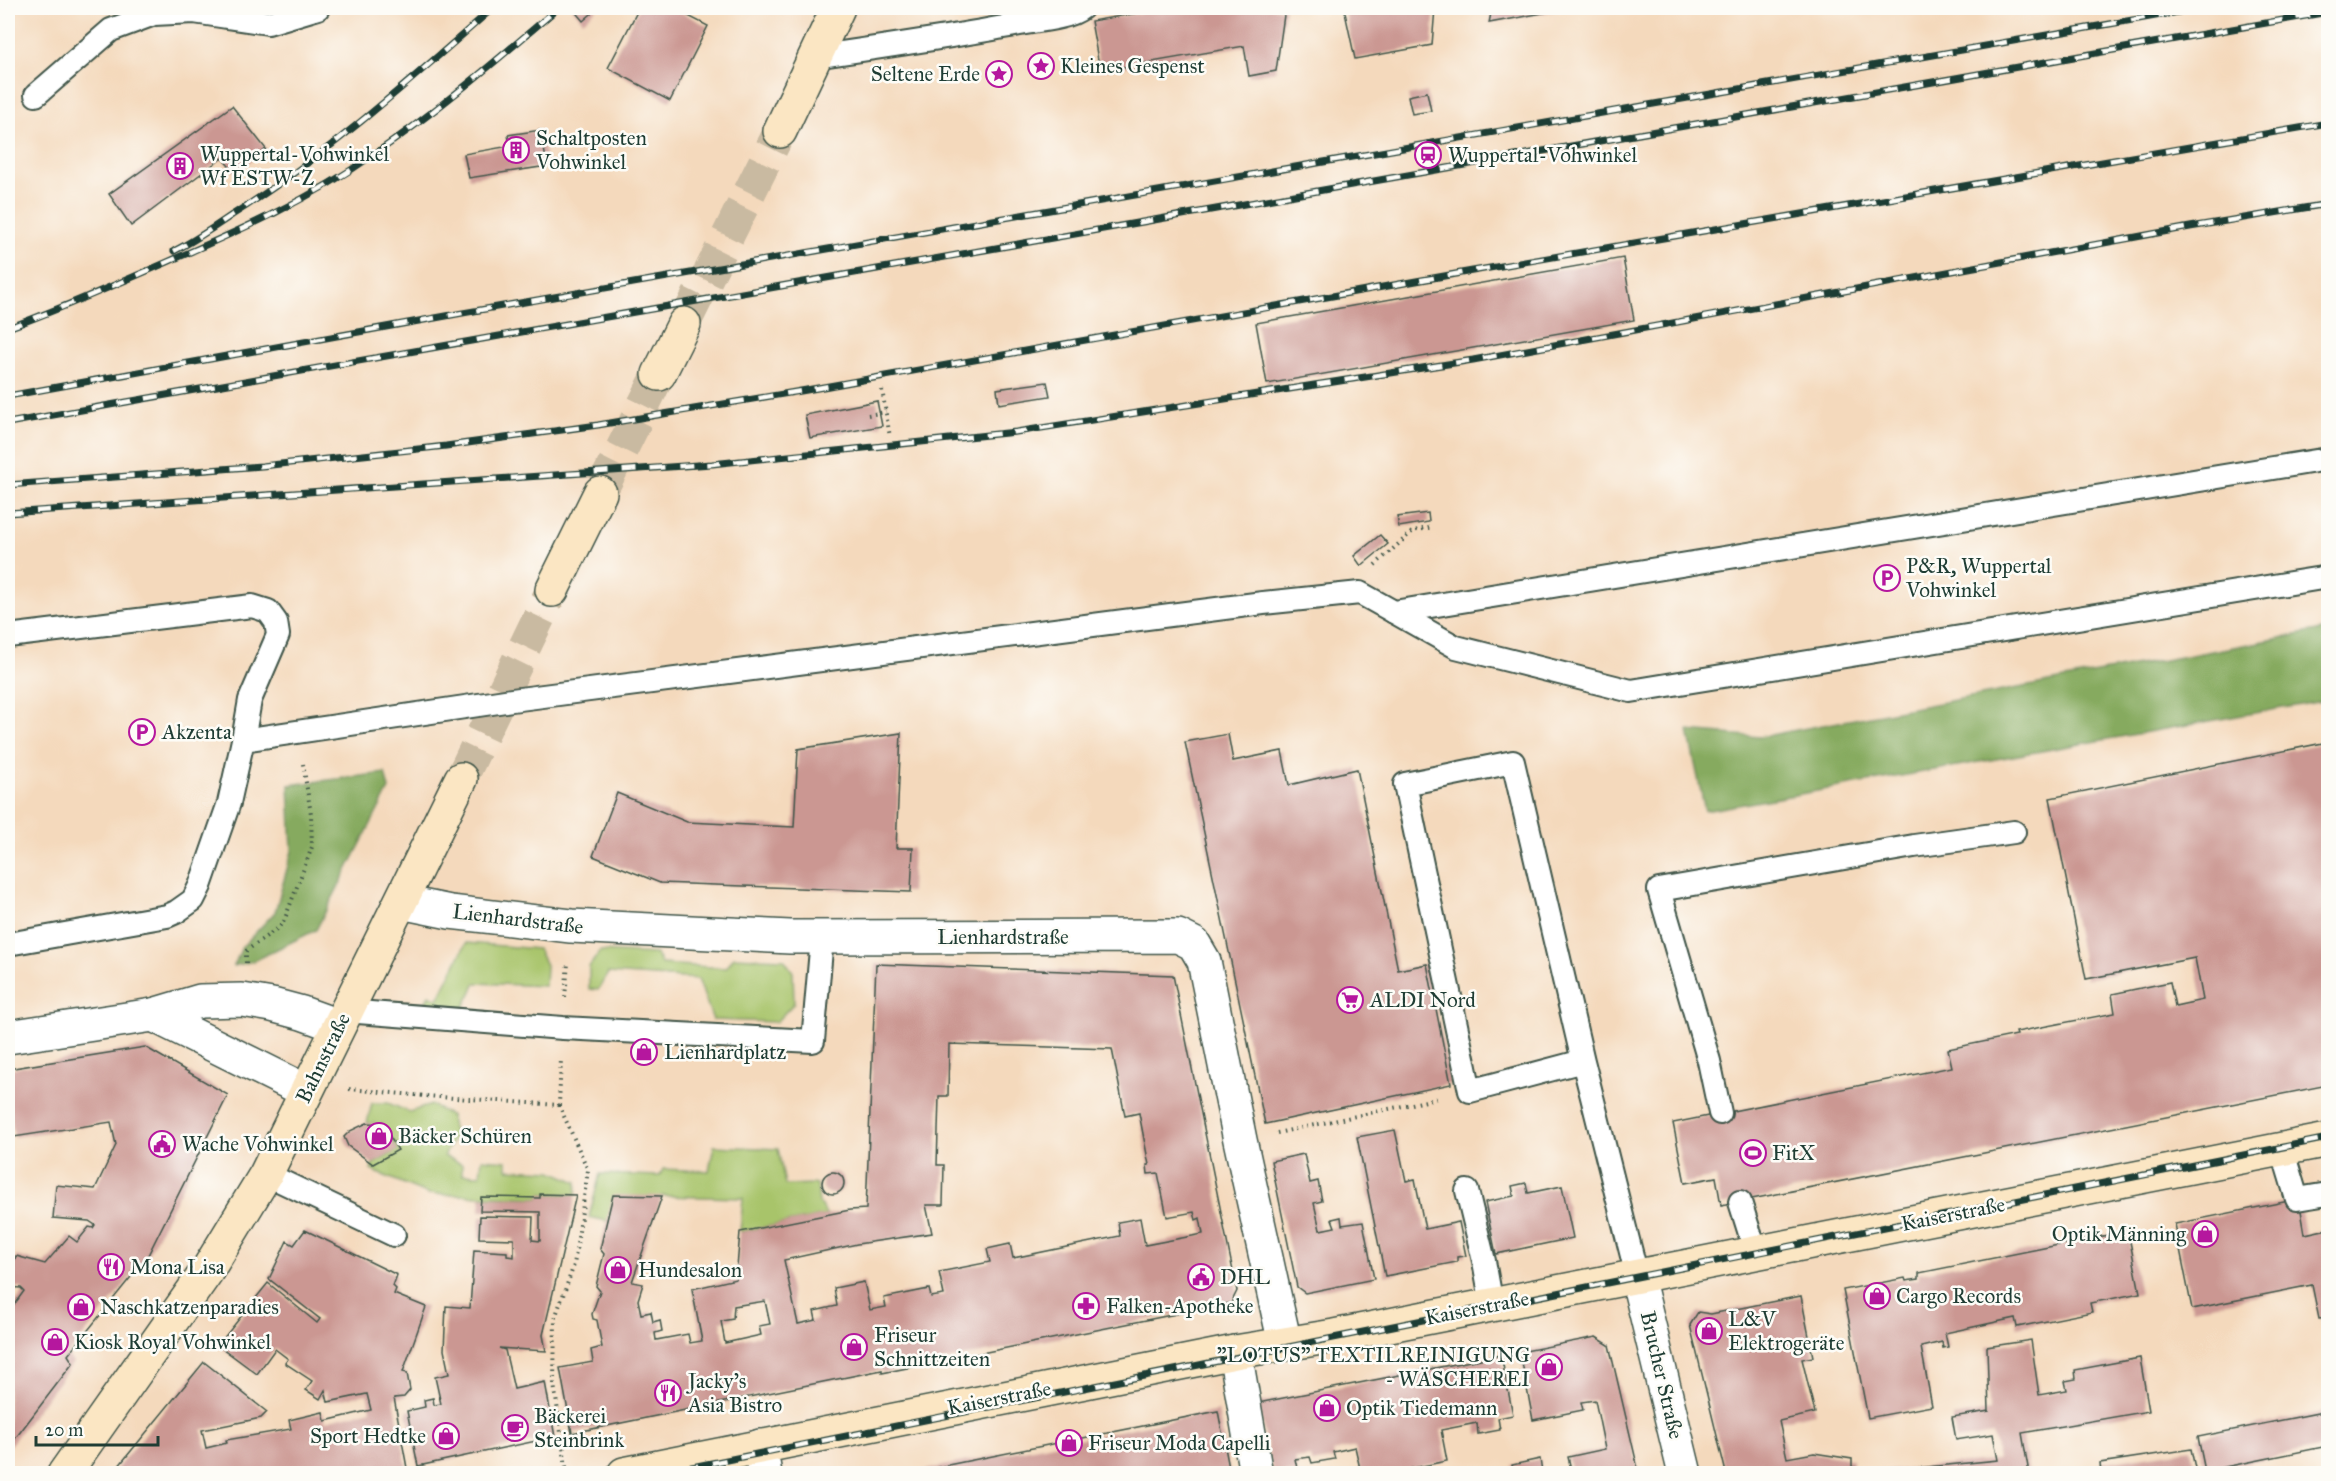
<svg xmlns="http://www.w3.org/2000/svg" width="2336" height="1481" viewBox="0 0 2336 1481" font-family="'IM FELL Great Primer',serif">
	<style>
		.green { fill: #a8c46a; stroke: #64804f; stroke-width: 1.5 }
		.forest { fill: #86aa5e; stroke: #527449; stroke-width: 1.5 }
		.building { fill: #cb9792; fill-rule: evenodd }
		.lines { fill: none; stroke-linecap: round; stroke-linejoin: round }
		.secondary-tunnel { stroke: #c9baa1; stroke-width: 33; stroke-dasharray: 33 16; stroke-linecap: butt }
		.lane-casing { stroke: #3f5448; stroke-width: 26 }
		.street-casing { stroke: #3f5448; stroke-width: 36 }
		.secondary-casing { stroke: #3f5448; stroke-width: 36 }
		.path { stroke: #3f5448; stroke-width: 4; stroke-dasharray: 1.5 4.5; stroke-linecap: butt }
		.lane { stroke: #fff; stroke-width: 22 }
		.street { stroke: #fff; stroke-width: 33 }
		.secondary { stroke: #fbe6c3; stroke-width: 33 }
		.rail-casing { stroke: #1f3d34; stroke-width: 7 }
		.rail { stroke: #fdfcf7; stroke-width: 4.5; stroke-dasharray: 14; stroke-linecap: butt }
		.labels { text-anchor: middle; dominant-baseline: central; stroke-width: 5; stroke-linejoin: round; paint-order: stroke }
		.poi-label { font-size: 21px; fill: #1f3d34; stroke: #fdfcf7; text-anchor: start }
		.street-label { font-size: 21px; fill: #1f3d34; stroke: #fdfcf7 }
	</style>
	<rect width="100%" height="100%" fill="#fdfcf7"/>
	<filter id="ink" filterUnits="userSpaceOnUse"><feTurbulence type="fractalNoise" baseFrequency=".0167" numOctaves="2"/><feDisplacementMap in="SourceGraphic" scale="12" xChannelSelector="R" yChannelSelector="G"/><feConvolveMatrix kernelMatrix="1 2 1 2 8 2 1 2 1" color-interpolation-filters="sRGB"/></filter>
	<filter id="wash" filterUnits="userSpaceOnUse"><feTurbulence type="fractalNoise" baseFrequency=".008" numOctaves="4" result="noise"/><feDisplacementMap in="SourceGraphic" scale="24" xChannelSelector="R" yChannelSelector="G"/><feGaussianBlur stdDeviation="1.35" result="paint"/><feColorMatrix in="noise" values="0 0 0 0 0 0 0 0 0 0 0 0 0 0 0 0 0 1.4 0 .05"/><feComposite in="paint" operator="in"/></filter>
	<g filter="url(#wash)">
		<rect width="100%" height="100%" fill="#f4d9bc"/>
		<g class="green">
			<path d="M466 943 538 949 546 965 545 986 476 983 463 1009 424 1006 429 995 438 999Z"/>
			<path d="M600 951 656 954 661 964 726 968 734 957 784 959 793 972 794 1003 776 1022 713 1020 698 979 608 973 598 990 589 989V967Z"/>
			<path d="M372 1103H388L409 1112 431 1105 450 1115 455 1136 444 1156 462 1164V1174L480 1175 482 1159 507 1161V1169L552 1171 577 1182 576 1195 541 1194 540 1198 428 1194 371 1170 373 1164 398 1150 382 1124 367 1123Z"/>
			<path d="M714 1146 778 1149 785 1185 817 1184 819 1203 827 1215 740 1232 743 1198 662 1196 607 1221 589 1217 600 1174 660 1176 663 1169 709 1171Z"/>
		</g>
		<g class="forest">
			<path d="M2328 629V700L1705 811 1688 731 1760 737Z"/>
			<path d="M385 773 389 789 316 930 253 961 234 966 242 947 275 912 292 851 289 785Z"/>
		</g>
		<g id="blocks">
			<g class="building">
				<path d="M572 8H598L583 21Z"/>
				<path d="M639 8H673L708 26 670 101 608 68Z"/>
				<path d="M1168 8H1285L1276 71 1249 76 1244 46 1100 71 1091 21Z"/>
				<path d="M1344 8H1435L1432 45 1355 59Z"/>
				<path d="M1492 8H1565V9L1489 23Z"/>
				<path d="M1427 92 1431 111 1412 114 1408 96Z"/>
				<path d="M232 106 266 149 235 173 222 158 131 226 109 194Z"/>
				<path d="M541 130 547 166 469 178 464 154 510 146 508 135Z"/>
				<path d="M1623 258 1634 320 1267 384 1256 323Z"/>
				<path d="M1047 382 1050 396 999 404 997 389Z"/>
				<path d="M877 401 882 426 810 438 805 415Z"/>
				<path d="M1428 513 1429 522 1399 527 1397 517Z"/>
				<path d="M1380 535 1388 544 1361 566 1354 556Z"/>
				<path d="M901 733 896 848H913L911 892 660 883 593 856 617 793 687 822 794 827 798 749Z"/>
				<path d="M1228 734 1233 761 1282 751 1289 785 1357 769 1398 970 1427 964 1451 1084 1265 1124 1185 742Z"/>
				<path d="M2328 742V1085L1721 1205 1716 1177 1685 1183 1673 1123 1952 1067 1948 1049 2017 1035 2016 1032 2115 1013 2112 994 2170 982 2175 1006 2203 1000 2195 958 2086 979 2050 798Z"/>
				<path d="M876 964 1173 975 1237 1291 1231 1303 882 1373V1370L572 1433 560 1368 593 1362 591 1350 602 1347 597 1320 593 1319 592 1314 600 1291 596 1286 604 1254 600 1249 613 1195 662 1196 632 1282 643 1284 638 1300 641 1314 651 1312 653 1322 660 1320 662 1331 655 1333 656 1340 688 1334 690 1343 702 1341 692 1289 736 1279 740 1232 850 1210 866 1209ZM949 1044 1112 1049 1125 1116 1139 1113 1149 1165H1147L1148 1174 1158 1173 1167 1217 1194 1212 1196 1220 1200 1218 1203 1234 1145 1245 1140 1218 1118 1222 1120 1236 1013 1258 1010 1244 987 1249 990 1262 939 1272 944 1295 931 1297 929 1289 884 1298 886 1307 870 1310 864 1282 834 1288 837 1306 814 1311 816 1320 798 1324 784 1260 857 1244 932 1233 926 1205H943L944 1165H937L939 1096H948ZM765 1301 770 1324 759 1326 761 1335 725 1343 721 1321 733 1319 734 1306Z"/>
				<path d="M145 1047 228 1095 147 1257 68 1355 73 1363 8 1448V1313L24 1291 21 1288 8 1287V1277L16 1256 45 1264 69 1236 77 1242 89 1227 93 1228 95 1225 89 1221 53 1218 56 1185 95 1189 116 1145 111 1122 14 1137 8 1097V1069Z"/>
				<path d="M367 1123 382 1124 398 1150 373 1164 348 1146 344 1137 350 1131Z"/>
				<path d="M1395 1130 1406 1181 1415 1179 1425 1229 1459 1222 1466 1256 1457 1257V1262L1385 1276 1357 1137Z"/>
				<path d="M1304 1154 1310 1183 1318 1181 1322 1201 1314 1203 1320 1230 1335 1227 1332 1219 1341 1217 1342 1225 1363 1222 1374 1279 1305 1293 1297 1287 1271 1161Z"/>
				<circle cx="833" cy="1183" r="11"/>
				<path d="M1526 1183 1528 1193 1562 1186 1573 1238 1496 1254 1485 1202 1514 1196 1512 1186Z"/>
				<path d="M540 1194 576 1195 543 1335 546 1351 499 1348 505 1350 514 1389 545 1382 555 1437 418 1466 407 1411 425 1407 424 1400 433 1398 434 1405 441 1404 435 1377 449 1374 444 1350 446 1306 470 1308 474 1250 507 1252V1256L514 1257V1239L479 1238 480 1216 533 1217 532 1240 540 1241V1212L480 1211 481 1197 540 1198Z"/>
				<path d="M2299 1199 2305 1234 2328 1229V1318L2319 1319 2312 1285 2192 1309 2175 1224Z"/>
				<path d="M305 1230 397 1275 393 1286 396 1289 394 1294 426 1307 403 1372 407 1373 410 1390 404 1397 394 1398 407 1468 380 1473H113L204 1362 267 1412 261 1418 202 1430 206 1448 227 1443 226 1440 291 1429 289 1420 323 1412 325 1421 371 1410 367 1394 328 1402 325 1390 320 1399 306 1390 312 1381 285 1363 288 1359 275 1349 257 1374 218 1345 268 1283 317 1323 320 1319 269 1279 287 1241 294 1245Z"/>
				<path d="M2128 1231 2140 1293 2090 1303 2092 1312 2017 1327 2015 1318 1945 1333 1948 1347 1943 1348 1942 1342 1921 1347 1932 1406 1868 1418 1843 1290 1905 1278 1906 1281 1919 1279V1273Z"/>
				<path d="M1801 1296 1813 1357 1802 1359 1815 1413 1779 1421 1787 1458 1814 1453 1852 1459V1467L1886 1471 1998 1460 1993 1434 1956 1440 1952 1417 1989 1411 1987 1347 2031 1340 2039 1395 2067 1390 2065 1381 2076 1379 2075 1370 2140 1358 2149 1411 2022 1433 2029 1473H1726L1690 1325 1698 1312 1711 1314Z"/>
				<path d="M1596 1337 1609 1345 1639 1473H1572L1568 1457 1605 1449 1595 1400 1581 1402 1583 1410 1533 1420 1520 1352Z"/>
				<path d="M1501 1355 1513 1415 1498 1418 1500 1430 1478 1434 1477 1423 1441 1430 1447 1461 1403 1470V1473H1361L1355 1447 1333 1452 1335 1459 1312 1463 1310 1457 1295 1459 1298 1473H1273L1258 1403Z"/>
				<path d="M1218 1411 1230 1473H913L948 1465Z"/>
				<path d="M2328 1411V1446L2205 1471 2198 1437Z"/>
				<path d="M2191 1449 2196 1473H2101L2100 1463Z"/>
				<path d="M1540 1459 1542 1473H1513L1512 1465Z"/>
			</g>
		</g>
	</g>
	<g filter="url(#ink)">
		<use href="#blocks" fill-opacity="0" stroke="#3f5448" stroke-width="1.5"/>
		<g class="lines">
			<g class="secondary-tunnel">
				<path d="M684 324 780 131"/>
				<path d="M600 493 659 374"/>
				<path d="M461 779 552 590"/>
			</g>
			<defs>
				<g id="lane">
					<path d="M814 57C883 47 952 37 1020 24 1037 21 1070 18 1082 8"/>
					<path d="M36 95 111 30 154 14 194 12 268 23 318 8"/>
					<path d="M1394 612 1456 647 1631 691 2328 577"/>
					<path d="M8 636 252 606 268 611 276 622 278 635 250 700 243 740"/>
					<path d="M8 944 167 916 176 912 193 900 200 886 229 803 243 740 512 700 1263 603 1360 593 1394 612 2328 459"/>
					<path d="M345 1011 563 1028 813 1041 822 938"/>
					<path d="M1583 1061 1513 762 1405 784 1470 1091 1583 1061 1637 1276"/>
					<path d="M1720 1113 1709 1061 1659 890 1914 846 2014 832"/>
					<path d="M2282 1149 2297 1199 2328 1194"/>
					<path d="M266 1174 394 1235"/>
					<path d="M1467 1191 1484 1261 1492 1305"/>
					<path d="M1740 1202 1756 1253"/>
				</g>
				<g id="street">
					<path d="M401 902 450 912 571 926 790 937 1178 936 1194 944 1204 961 1240 1140 1285 1344"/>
					<path d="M153 1015 306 1091"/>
					<path d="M8 1037 153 1015 200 1001 242 1000 272 1005 302 1013 338 1026"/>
					<path d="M1637 1276 1685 1474"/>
					<path d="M1235 1352 1256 1474"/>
					<path d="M760 1446 765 1474"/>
				</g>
				<g id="secondary">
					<path d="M780 131 838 8"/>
					<path d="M659 374 684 324"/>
					<path d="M552 590 600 493"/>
					<path d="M64 1474 207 1271 266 1174 461 779"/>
					<path d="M624 1474 1235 1352 1334 1336 2328 1140"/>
				</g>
			</defs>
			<use href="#lane" class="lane-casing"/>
			<use href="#street" class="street-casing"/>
			<use href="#secondary" class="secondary-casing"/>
			<g class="path">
				<path d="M1112 11 1132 8"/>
				<path d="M882 390 890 437"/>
				<path d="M868 415 886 412"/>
				<path d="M1375 565 1413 531 1433 527"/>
				<path d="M246 963V951L278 928 284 921 312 847 311 814 303 764"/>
				<path d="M565 997 568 963"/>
				<path d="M349 1089 425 1096 559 1105 561 1059"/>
				<path d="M559 1105 588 1170 574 1265 555 1318 554 1384 567 1474"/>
				<path d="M1277 1133 1440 1098"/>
			</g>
			<use href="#lane" class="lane"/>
			<use href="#street" class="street"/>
			<use href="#secondary" class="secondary"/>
			<defs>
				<g id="rail">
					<path d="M174 251C194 241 213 228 232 215 327 155 409 82 493 8"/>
					<path d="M8 328C63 308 117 284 172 260 241 230 311 199 373 155 438 111 498 59 558 8"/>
					<path d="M8 396 457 314 2201 8"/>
					<path d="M8 423 2328 12"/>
					<path d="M8 485 262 466 446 446 598 425 801 391 1461 273 2328 123"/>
					<path d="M8 513 712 464 1016 432 1473 360 2190 227 2328 204"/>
					<path d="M657 1474 2328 1138"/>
				</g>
			</defs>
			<use href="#rail" class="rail-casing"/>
			<use href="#rail" class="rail"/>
		</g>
	</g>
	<defs>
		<symbol id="sight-ring" viewBox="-11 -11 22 22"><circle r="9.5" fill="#fdfcf7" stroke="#b5179e" stroke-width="1.5"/><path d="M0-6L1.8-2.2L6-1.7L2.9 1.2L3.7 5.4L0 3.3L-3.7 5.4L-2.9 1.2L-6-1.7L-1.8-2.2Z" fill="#b5179e"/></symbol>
		<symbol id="building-ring" viewBox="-11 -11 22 22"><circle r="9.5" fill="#fdfcf7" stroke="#b5179e" stroke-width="1.5"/><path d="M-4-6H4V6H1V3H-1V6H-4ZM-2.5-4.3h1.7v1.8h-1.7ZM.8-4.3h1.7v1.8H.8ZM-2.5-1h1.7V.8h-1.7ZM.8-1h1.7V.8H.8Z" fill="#b5179e"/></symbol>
		<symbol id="station-ring" viewBox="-11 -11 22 22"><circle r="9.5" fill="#fdfcf7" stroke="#b5179e" stroke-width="1.5"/><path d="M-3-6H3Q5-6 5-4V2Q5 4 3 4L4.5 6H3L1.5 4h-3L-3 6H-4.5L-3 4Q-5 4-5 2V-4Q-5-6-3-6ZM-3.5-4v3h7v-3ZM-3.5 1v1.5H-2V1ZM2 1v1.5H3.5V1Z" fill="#b5179e"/></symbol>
		<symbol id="parking-ring" viewBox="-11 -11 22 22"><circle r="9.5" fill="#fdfcf7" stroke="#b5179e" stroke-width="1.5"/><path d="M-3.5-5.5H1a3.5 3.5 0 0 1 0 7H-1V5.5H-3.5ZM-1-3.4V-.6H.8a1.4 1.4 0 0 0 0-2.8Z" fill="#b5179e"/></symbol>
		<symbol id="supermarket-ring" viewBox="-11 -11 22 22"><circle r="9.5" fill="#fdfcf7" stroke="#b5179e" stroke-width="1.5"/><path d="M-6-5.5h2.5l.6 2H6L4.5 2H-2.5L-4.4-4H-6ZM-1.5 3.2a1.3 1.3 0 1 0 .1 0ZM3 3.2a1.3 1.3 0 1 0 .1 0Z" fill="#b5179e"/></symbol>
		<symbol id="shop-ring" viewBox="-11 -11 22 22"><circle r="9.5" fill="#fdfcf7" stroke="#b5179e" stroke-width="1.5"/><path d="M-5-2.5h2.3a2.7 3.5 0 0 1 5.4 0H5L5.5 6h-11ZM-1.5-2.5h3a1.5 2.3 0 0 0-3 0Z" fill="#b5179e"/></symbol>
		<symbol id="civic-ring" viewBox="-11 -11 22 22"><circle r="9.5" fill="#fdfcf7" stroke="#b5179e" stroke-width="1.5"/><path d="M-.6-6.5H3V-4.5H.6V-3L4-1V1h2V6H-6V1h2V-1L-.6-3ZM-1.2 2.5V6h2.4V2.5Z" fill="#b5179e"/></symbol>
		<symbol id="stadium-ring" viewBox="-11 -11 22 22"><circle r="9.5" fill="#fdfcf7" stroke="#b5179e" stroke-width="1.5"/><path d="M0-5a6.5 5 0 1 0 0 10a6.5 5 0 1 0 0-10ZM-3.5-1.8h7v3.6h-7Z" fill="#b5179e"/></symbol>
		<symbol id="restaurant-ring" viewBox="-11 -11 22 22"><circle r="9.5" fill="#fdfcf7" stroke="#b5179e" stroke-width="1.5"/><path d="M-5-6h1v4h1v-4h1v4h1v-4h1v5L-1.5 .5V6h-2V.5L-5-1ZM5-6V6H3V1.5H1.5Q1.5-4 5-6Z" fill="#b5179e"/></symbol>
		<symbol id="pharmacy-ring" viewBox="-11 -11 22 22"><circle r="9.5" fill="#fdfcf7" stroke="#b5179e" stroke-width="1.5"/><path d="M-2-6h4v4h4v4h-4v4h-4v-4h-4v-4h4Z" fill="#b5179e"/></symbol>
		<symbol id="cafe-ring" viewBox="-11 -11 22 22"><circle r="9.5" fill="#fdfcf7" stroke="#b5179e" stroke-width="1.5"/><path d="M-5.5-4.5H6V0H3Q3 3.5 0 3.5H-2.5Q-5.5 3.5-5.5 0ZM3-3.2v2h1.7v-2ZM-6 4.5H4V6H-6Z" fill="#b5179e"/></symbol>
	</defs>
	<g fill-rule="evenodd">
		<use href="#sight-ring" x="1026" y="51" width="30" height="30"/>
		<use href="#sight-ring" x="984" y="59" width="30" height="30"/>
		<use href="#building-ring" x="501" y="135" width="30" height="30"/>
		<use href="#station-ring" x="1413" y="140" width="30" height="30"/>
		<use href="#building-ring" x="165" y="151" width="30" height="30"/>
		<use href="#parking-ring" x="1872" y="563" width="30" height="30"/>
		<use href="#parking-ring" x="127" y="717" width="30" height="30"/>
		<use href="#supermarket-ring" x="1335" y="985" width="30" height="30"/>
		<use href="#shop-ring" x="629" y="1037" width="30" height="30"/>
		<use href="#shop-ring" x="364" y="1121" width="30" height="30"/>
		<use href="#civic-ring" x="147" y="1129" width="30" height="30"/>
		<use href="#stadium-ring" x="1738" y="1138" width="30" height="30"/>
		<use href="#shop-ring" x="2190" y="1219" width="30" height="30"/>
		<use href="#restaurant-ring" x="96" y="1252" width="30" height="30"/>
		<use href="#shop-ring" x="603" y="1255" width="30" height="30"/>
		<use href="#civic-ring" x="1186" y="1262" width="30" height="30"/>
		<use href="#shop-ring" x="1862" y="1281" width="30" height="30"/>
		<use href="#pharmacy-ring" x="1071" y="1291" width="30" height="30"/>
		<use href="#shop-ring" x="66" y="1292" width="30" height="30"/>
		<use href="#shop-ring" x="1694" y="1316" width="30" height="30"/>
		<use href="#shop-ring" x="40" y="1327" width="30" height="30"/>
		<use href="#shop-ring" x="839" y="1332" width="30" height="30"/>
		<use href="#shop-ring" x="1534" y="1352" width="30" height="30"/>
		<use href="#restaurant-ring" x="653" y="1378" width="30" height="30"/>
		<use href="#shop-ring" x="1312" y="1393" width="30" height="30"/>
		<use href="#cafe-ring" x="500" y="1413" width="30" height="30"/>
		<use href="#shop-ring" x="431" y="1421" width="30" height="30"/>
		<use href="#shop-ring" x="1054" y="1428" width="30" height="30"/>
	</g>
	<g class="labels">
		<g class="poi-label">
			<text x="1060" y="66">Kleines Gespenst</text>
			<text x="980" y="74" text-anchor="end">Seltene Erde</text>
			<text x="536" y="138">Schaltposten<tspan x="536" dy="24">Vohwinkel</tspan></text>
			<text x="200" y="154">Wuppertal-Vohwinkel<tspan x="200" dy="24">Wf ESTW-Z</tspan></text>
			<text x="1448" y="155">Wuppertal-Vohwinkel</text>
			<text x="1906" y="566">P&amp;R, Wuppertal<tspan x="1906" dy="24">Vohwinkel</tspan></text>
			<text x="162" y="732">Akzenta</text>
			<text x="1370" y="1000">ALDI Nord</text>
			<text x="664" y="1052">Lienhardplatz</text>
			<text x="398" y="1136">Bäcker Schüren</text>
			<text x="182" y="1144">Wache Vohwinkel</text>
			<text x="1772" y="1153">FitX</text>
			<text x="2186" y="1234" text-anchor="end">Optik Männing</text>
			<text x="130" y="1267">Mona Lisa</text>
			<text x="638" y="1270">Hundesalon</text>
			<text x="1220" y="1277">DHL</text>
			<text x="1896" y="1296">Cargo Records</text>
			<text x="1106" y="1306">Falken-Apotheke</text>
			<text x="100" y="1307">Naschkatzenparadies</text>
			<text x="1728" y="1319">L&amp;V<tspan x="1728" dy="24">Elektrogeräte</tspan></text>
			<text x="874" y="1335">Friseur<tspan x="874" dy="24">Schnittzeiten</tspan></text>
			<text x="74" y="1342">Kiosk Royal Vohwinkel</text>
			<text x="1530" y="1355" text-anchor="end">"LOTUS" TEXTILREINIGUNG<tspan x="1530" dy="24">- WÄSCHEREI</tspan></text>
			<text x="688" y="1381">Jacky's<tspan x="688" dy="24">Asia Bistro</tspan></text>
			<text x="1346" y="1408">Optik Tiedemann</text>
			<text x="534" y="1416">Bäckerei<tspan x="534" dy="24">Steinbrink</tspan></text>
			<text x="426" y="1436" text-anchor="end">Sport Hedtke</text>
			<text x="1088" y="1443">Friseur Moda Capelli</text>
		</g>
		<g class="street-label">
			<text transform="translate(518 919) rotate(7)">Lienhardstraße</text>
			<text x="1003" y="937">Lienhardstraße</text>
			<text transform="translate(323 1058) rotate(-64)">Bahnstraße</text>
			<text transform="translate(1953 1214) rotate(-11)">Kaiserstraße</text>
			<text transform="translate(1477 1308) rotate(-11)">Kaiserstraße</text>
			<text transform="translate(1662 1375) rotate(77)">Brucher Straße</text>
			<text transform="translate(999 1398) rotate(-11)">Kaiserstraße</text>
		</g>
	</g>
	<rect width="2336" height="1481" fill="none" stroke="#fdfcf7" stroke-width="30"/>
	<path d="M36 1436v9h122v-9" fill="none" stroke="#1f3d34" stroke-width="3"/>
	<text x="45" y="1436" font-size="18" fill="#1f3d34" stroke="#fdfcf7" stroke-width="4.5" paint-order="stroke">20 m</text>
</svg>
